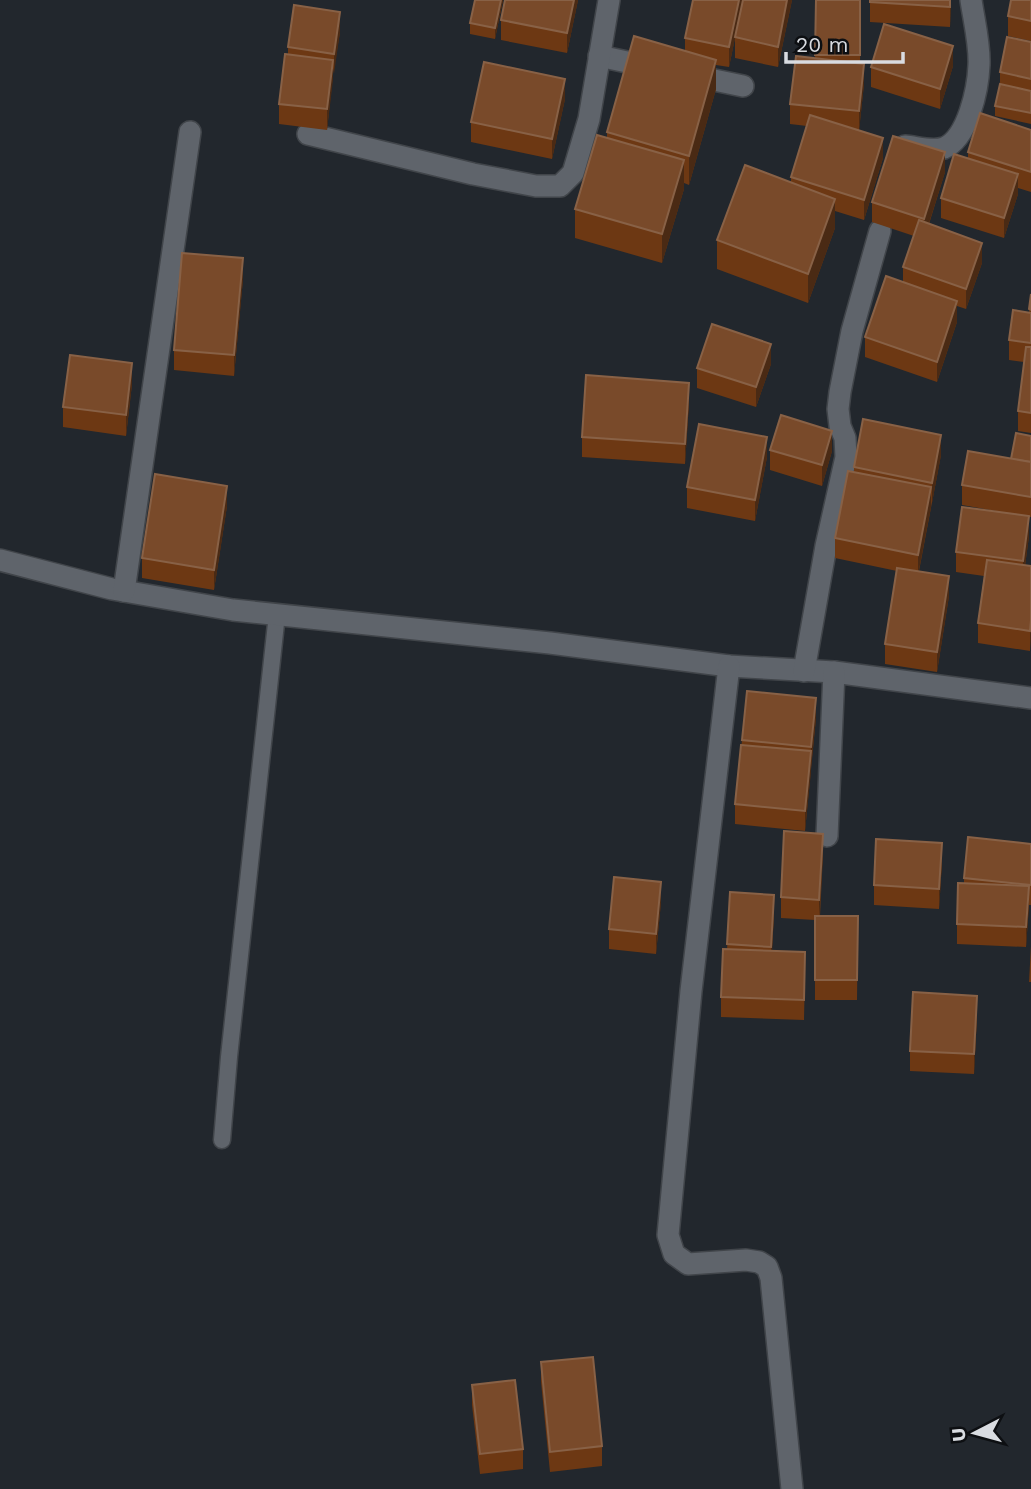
<svg xmlns="http://www.w3.org/2000/svg" width="1031" height="1489" viewBox="0 0 1031 1489" font-family="'Work Sans',sans-serif">
	<style>
		.lines { fill: none; stroke-linecap: round; stroke-linejoin: round }
		.service-casing { stroke: #41454a; stroke-width: 19 }
		.minor-casing { stroke: #41454a; stroke-width: 24 }
		.service { stroke: #5f646b; stroke-width: 16 }
		.minor { stroke: #5f646b; stroke-width: 21 }
		.wall { fill: #6d3813 }
		.shaded-wall { fill: #4a2a14 }
		.building { fill: #794a2a; stroke: #886146; stroke-width: 2 }
	</style>
	<rect width="100%" height="100%" fill="#22272d"/>
	<g class="lines">
		<defs>
			<path id="service" d="M222 1140 229 1057 277 614"/>
			<g id="minor">
				<path d="M599 56 655 68"/>
				<path d="M690 75 743 86"/>
				<path d="M308 134 473 174 536 186H560L573 173 589 119 609 0"/>
				<path d="M905 146C917 147 932 152 944 148 968 138 978 89 979 65 980 44 974 21 971 0"/>
				<path d="M0 560 112 589 233 610 550 643 729 666 834 672 1031 698"/>
				<path d="M124 591 190 132"/>
				<path d="M729 666 691 991 668 1235 674 1254 688 1264 746 1260 759 1262 767 1267 771 1278 792 1489"/>
				<path d="M804 671 826 546 846 457 845 438 840 426 838 409 840 392 852 331 880 231"/>
				<path d="M827 836 834 672"/>
			</g>
		</defs>
		<use href="#service" class="service-casing"/>
		<use href="#minor" class="minor-casing"/>
		<use href="#service" class="service"/>
		<use href="#minor" class="minor"/>
	</g>
	<g class="wall">
		<path d="M475 0H503L495 39 470 34V23Z"/>
		<path d="M578 0 567 53 501 40V20Z"/>
		<path d="M693 0H792L778 67 735 58V38L729 67 716 65V89L689 185 684 183V189L662 263 575 238V209L607 138V132L685 51V38Z"/>
		<path d="M816 0H861L860 64 864 84 859 130 883 158 864 220 835 211V228L808 303 717 269V240L791 183V177L807 126 790 124V104L815 59Z"/>
		<path d="M870 0H951L950 27 870 22Z"/>
		<path d="M1031 0V41L1008 36V16Z"/>
		<path d="M340 32 333 74 327 130 279 124V104L288 54V47Z"/>
		<path d="M1031 42V124L995 116V106L1000 84V72Z"/>
		<path d="M953 66 940 109 871 87V67Z"/>
		<path d="M565 99 552 159 471 142V122Z"/>
		<path d="M1031 130V192L1018 188V194L1004 238 941 218V198L968 158V152Z"/>
		<path d="M945 172 929 224 982 263 966 309 957 306V322L937 382 865 357V337L903 282V267L914 236 872 222V202Z"/>
		<path d="M243 279 234 376 174 370V350Z"/>
		<path d="M1031 294V433L1018 431V411L1024 362 1009 360V340L1029 313Z"/>
		<path d="M771 364 756 407 697 388V368Z"/>
		<path d="M132 384 126 436 63 427V407Z"/>
		<path d="M689 403 685 464 582 457V437Z"/>
		<path d="M1031 436V517H1029V536L1025 566H1031L1030 651 978 643V623L984 576 956 572V552L1007 513 962 505V485L1011 459Z"/>
		<path d="M770 450 832 451 822 486 770 470Z"/>
		<path d="M941 455 919 571 949 596 937 672 885 664V644L897 571 835 558V538L854 472V467Z"/>
		<path d="M767 457 755 521 687 508V487Z"/>
		<path d="M227 506 214 590 142 578V558Z"/>
		<path d="M816 718 805 831 735 824V804L742 740Z"/>
		<path d="M1031 844V905H1029L1026 947 957 944V924L964 884V878Z"/>
		<path d="M823 854 820 916H858L857 1000H815V920L781 918V897Z"/>
		<path d="M942 863 939 909 874 905V885Z"/>
		<path d="M730 892 774 915 772 951 805 973 804 1020 721 1017V997L727 950Z"/>
		<path d="M661 902 656 954 609 949V929Z"/>
		<path d="M1031 946V982H1029Z"/>
		<path d="M977 1016 974 1074 910 1071V1051Z"/>
		<path d="M541 1362 602 1446V1466L550 1472 541 1382Z"/>
		<path d="M472 1385 523 1449V1469L480 1474 472 1405Z"/>
	</g>
	<g class="shaded-wall">
		<path d="M501 0H503L495 39V28Z"/>
		<path d="M574 0H578L567 53V33Z"/>
		<path d="M739 0H743L729 67V47Z"/>
		<path d="M787 0H792L778 67V47Z"/>
		<path d="M950 0H951L950 27Z"/>
		<path d="M340 12V32L334 74V54Z"/>
		<path d="M953 46V66L940 109V89Z"/>
		<path d="M333 60V80L327 130V109Z"/>
		<path d="M716 60V89L689 185V156Z"/>
		<path d="M864 64V84L859 132V111Z"/>
		<path d="M565 79V99L552 159V139Z"/>
		<path d="M883 138V158L864 220V200Z"/>
		<path d="M945 152V172L924 239V219Z"/>
		<path d="M684 160V189L662 263V234Z"/>
		<path d="M1018 174V194L1004 238V218Z"/>
		<path d="M835 199V228L808 303V274Z"/>
		<path d="M982 243V263L966 309V289Z"/>
		<path d="M243 258V279L234 376V355Z"/>
		<path d="M957 301V322L937 382V362Z"/>
		<path d="M771 344V364L756 407V387Z"/>
		<path d="M132 363V384L126 436V415Z"/>
		<path d="M689 383V403L685 464V444Z"/>
		<path d="M832 431V451L822 486V465Z"/>
		<path d="M941 435V455L932 503V483Z"/>
		<path d="M767 437V457L755 521V500Z"/>
		<path d="M227 486V506L214 590V570Z"/>
		<path d="M931 487V507L918 575V555Z"/>
		<path d="M1029 516V536L1023 581V561Z"/>
		<path d="M949 576V596L937 672V652Z"/>
		<path d="M1031 620V640L1030 651V631Z"/>
		<path d="M816 698V718L811 767V747Z"/>
		<path d="M811 751V772L805 831V811Z"/>
		<path d="M823 834V854L819 920V900Z"/>
		<path d="M942 843V863L939 909V889Z"/>
		<path d="M661 882V902L656 954V934Z"/>
		<path d="M1029 886V906L1026 947V927Z"/>
		<path d="M774 895V915L771 967V947Z"/>
		<path d="M977 996V1016L974 1074V1054Z"/>
	</g>
	<g class="building">
		<path d="M475 0H501L495 28 470 23Z"/>
		<path d="M505 0H574L567 33 501 20Z"/>
		<path d="M693 0H739L729 47 685 38Z"/>
		<path d="M743 0H787L778 47 735 37Z"/>
		<path d="M816 0H860V55H815Z"/>
		<path d="M870 0H950V7L870 2Z"/>
		<path d="M1011 0H1031V21L1008 16Z"/>
		<path d="M294 5 340 12 334 54 288 47Z"/>
		<path d="M884 24 953 46 940 89 871 67Z"/>
		<path d="M634 36 716 60 689 156 607 132Z"/>
		<path d="M1007 37 1031 42V79L1000 72Z"/>
		<path d="M285 54 333 60 327 109 279 104Z"/>
		<path d="M796 56 864 64 859 111 790 104Z"/>
		<path d="M484 62 565 79 552 139 471 122Z"/>
		<path d="M1000 84 1031 91V113L995 106Z"/>
		<path d="M980 113 1031 130V172L968 152Z"/>
		<path d="M810 115 883 138 864 200 791 177Z"/>
		<path d="M597 135 684 160 662 234 575 209Z"/>
		<path d="M893 136 945 152 924 219 872 202Z"/>
		<path d="M954 154 1018 174 1004 218 941 198Z"/>
		<path d="M745 165 835 199 808 274 717 240Z"/>
		<path d="M919 220 982 243 966 289 903 267Z"/>
		<path d="M182 253 243 258 234 355 174 350Z"/>
		<path d="M886 276 957 301 937 362 865 337Z"/>
		<path d="M1031 294V310L1029 309Z"/>
		<path d="M1013 310 1031 313V343L1009 340Z"/>
		<path d="M712 324 771 344 756 387 697 368Z"/>
		<path d="M1026 347H1031V413L1018 411Z"/>
		<path d="M70 355 132 363 126 415 63 407Z"/>
		<path d="M586 375 689 383 685 444 582 437Z"/>
		<path d="M781 415 832 431 822 465 770 450Z"/>
		<path d="M863 419 941 435 932 483 854 467Z"/>
		<path d="M699 424 767 437 755 500 687 487Z"/>
		<path d="M1016 433 1031 436V462L1011 459Z"/>
		<path d="M968 451 1031 462V497L962 485Z"/>
		<path d="M848 471 931 487 918 555 835 538Z"/>
		<path d="M155 474 227 486 214 570 142 558Z"/>
		<path d="M962 507 1029 516 1023 561 956 552Z"/>
		<path d="M987 560 1031 566V620L1030 631 978 623Z"/>
		<path d="M897 568 949 576 937 652 885 644Z"/>
		<path d="M747 691 816 698 811 747 742 740Z"/>
		<path d="M741 745 811 751 805 811 735 804Z"/>
		<path d="M784 831 823 834 819 900 781 897Z"/>
		<path d="M968 837 1031 844V885L964 878Z"/>
		<path d="M876 839 942 843 939 889 874 885Z"/>
		<path d="M614 877 661 882 656 934 609 929Z"/>
		<path d="M958 883 1029 886 1026 927 957 924Z"/>
		<path d="M730 892 774 895 771 947 727 944Z"/>
		<path d="M815 916H858L857 980H815Z"/>
		<path d="M723 949 805 952 804 1000 721 997Z"/>
		<path d="M913 992 977 996 974 1054 910 1051Z"/>
		<path d="M593 1357 602 1446 550 1452 541 1362Z"/>
		<path d="M515 1380 523 1449 480 1454 472 1385Z"/>
	</g>
	<g transform="translate(975 1433) rotate(264)" stroke="#0d0f12" stroke-width="5" paint-order="stroke">
	<path d="M0-5L12 26L0 18L-12 26Z" fill="#d9dce1"/>
	<text y="-10" font-size="19" font-weight="bold" text-anchor="middle" fill="#d9dce1">U</text>
	</g>
	<path d="M786 52v10h117v-10" fill="none" stroke="#d9dce1" stroke-width="3.5"/>
	<text x="796" y="52" font-size="21" fill="#d9dce1" stroke="#0d0f12" stroke-width="5" paint-order="stroke">20 m</text>
</svg>
